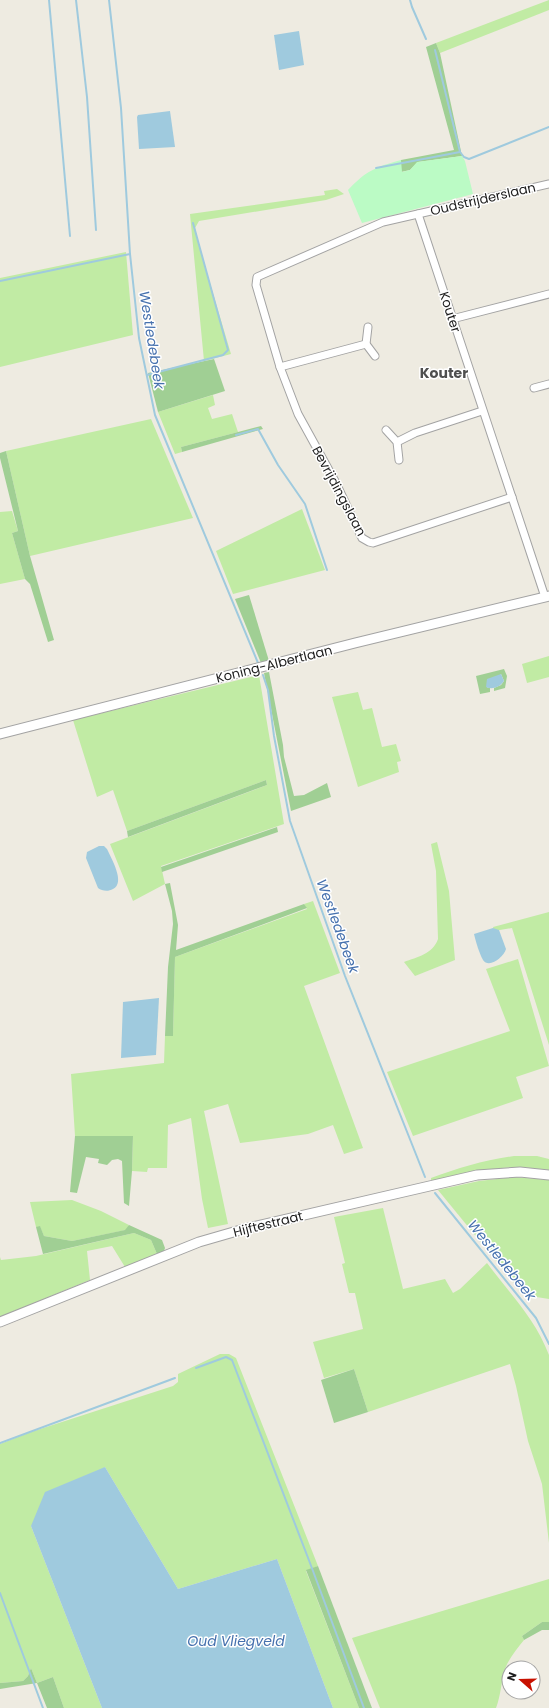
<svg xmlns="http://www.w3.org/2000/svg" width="549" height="1708" viewBox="0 0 549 1708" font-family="Poppins,sans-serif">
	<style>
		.grass { fill: #c1eba4 }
		.forest { fill: #a0cf94 }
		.park { fill: #bbfbc5 }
		.water { fill: #9fcade }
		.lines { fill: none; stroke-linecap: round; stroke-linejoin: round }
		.stream { stroke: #9fcade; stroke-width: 2 }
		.minor-casing { stroke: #a3a3a3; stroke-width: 9 }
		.tertiary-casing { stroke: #a3a3a3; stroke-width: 11 }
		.minor { stroke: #fff; stroke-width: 7 }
		.tertiary { stroke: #fff; stroke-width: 9 }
		.labels { text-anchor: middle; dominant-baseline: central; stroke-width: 3; stroke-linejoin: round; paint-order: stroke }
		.street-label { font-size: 13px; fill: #1c1c1c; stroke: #fff }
		.water-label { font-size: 14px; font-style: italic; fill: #4671ae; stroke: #fff }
		.neighbourhood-label { font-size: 14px; font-weight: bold; fill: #4f4f4f; stroke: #fff }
	</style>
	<rect width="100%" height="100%" fill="#eeebe1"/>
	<g class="grass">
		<path d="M549 0V10L440 53 436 43Z"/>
		<path d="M337 189 344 194 326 200 199 221 195 228 199 246 231 354 204 361 190 214 325 195 324 191Z"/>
		<path d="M126 252 133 335 0 367V278Z"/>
		<path d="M213 395 215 405 208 408 212 419 232 414 238 432 181 447 182 452 175 454 158 412Z"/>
		<path d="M151 419 193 518 30 556 6 451Z"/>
		<path d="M302 509 325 570 233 594 216 551Z"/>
		<path d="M12 511 18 531 12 533 25 579 0 584V512Z"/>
		<path d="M549 656V677L527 683 522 664Z"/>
		<path d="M259 675 284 824 161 866 165 884 133 901 110 844 267 785 266 780 127 831 113 790 97 797 73 720Z"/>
		<path d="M358 692 363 710 372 708 382 747 396 744 401 761 397 762 399 772 358 787 332 697Z"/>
		<path d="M437 842 449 891 455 960 415 976 404 962C417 957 433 954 438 939L436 871 431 844Z"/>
		<path d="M313 901 340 973 304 986 363 1148 344 1154 333 1125 308 1134 240 1143 228 1104 204 1111 228 1224 208 1228 202 1199 191 1118 168 1125 167 1168H148L147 1172 132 1171 133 1137 75 1136 71 1074 164 1063 165 1036 173 1035 175 957 307 909 304 904Z"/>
		<path d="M549 912V1045L512 928 494 931 493 927Z"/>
		<path d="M518 959 549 1066 516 1077 523 1098 413 1136 387 1072 510 1031 486 969Z"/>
		<path d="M514 1156H537L549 1159V1170L522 1167 501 1168 431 1181V1178C458 1168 485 1160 514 1156Z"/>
		<path d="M514 1177 549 1180V1299L524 1295 438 1190 479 1181Z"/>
		<path d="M72 1200 101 1211 129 1225 126 1230 72 1241 44 1236 40 1227H36L30 1202Z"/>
		<path d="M383 1208 403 1289 445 1279 453 1293 460 1289 487 1263C510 1294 535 1318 549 1355V1543L542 1484 528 1441 516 1386 510 1364 368 1412 354 1369 324 1378 313 1342 363 1329 355 1293H349L342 1264 345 1263 334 1217Z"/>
		<path d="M134 1233 151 1240 157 1254 125 1267 112 1246 87 1251 90 1280 0 1317V1257L1 1260 36 1256Z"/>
		<path d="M220 1354H229L236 1358 318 1566 306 1571 359 1708H333L277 1559 178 1589 105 1467 31 1526 102 1708H64L53 1677 37 1683 31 1668 28 1676 23 1681 0 1683V1444L31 1432 173 1386 178 1382V1374Z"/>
		<path d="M549 1579V1622H542L522 1636 524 1640C517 1649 509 1658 505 1669 501 1682 501 1695 496 1708H380L352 1638Z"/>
	</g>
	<g class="forest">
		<path d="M436 43 440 53 462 156 418 162 410 170 401 172V160L454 150 426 47Z"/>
		<path d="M214 359 225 391 158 412 148 373Z"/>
		<path d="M261 426 263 429 182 452 181 447Z"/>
		<path d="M6 451 30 556 54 640 48 642 30 584 25 579 12 533 18 531 0 458V453Z"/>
		<path d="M249 595 269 661 261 663 235 599Z"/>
		<path d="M504 669 507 676 505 688 494 691V688L501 685 504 681 501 674 487 688H490V692L480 694 476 676Z"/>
		<path d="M269 672 283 745 284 757 294 796 304 795 327 783 331 797 291 811 264 673Z"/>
		<path d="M266 780 267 785 128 837 127 831Z"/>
		<path d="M277 827 278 832 162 872 161 867Z"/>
		<path d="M170 883 178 925 176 950 304 904 307 908 175 957 173 1036H165L168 967 173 924 172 911 165 884Z"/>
		<path d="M75 1136H133L132 1171 129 1206 124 1203 122 1161 118 1159 112 1160 107 1165 98 1163 99 1159 86 1157 77 1193 70 1192Z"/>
		<path d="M129 1225 162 1240 165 1248 164 1251 157 1254 151 1240 134 1233 43 1254 36 1227 40 1226 44 1236 72 1241 125 1230Z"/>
		<path d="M354 1369 368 1412 334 1423 321 1380Z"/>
		<path d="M318 1566 372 1708H359L306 1570Z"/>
		<path d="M542 1622H549V1630H542L524 1640 522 1636Z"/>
		<path d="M31 1668 37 1683 53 1677 64 1708H47L37 1683 0 1689V1683L23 1681 28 1676Z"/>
	</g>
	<path class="park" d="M462 156 465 161 473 194 362 223 348 190C367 170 376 167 401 160L402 172 410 170 417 162Z"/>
	<g class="water">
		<path d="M299 31 304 65 279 70 274 35Z"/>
		<path d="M170 111 175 147 139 149 137 117 138 115Z"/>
		<path d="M501 674 504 681C500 687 492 690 486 687L487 679Z"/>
		<path d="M99 846H104L107 849C111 858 126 883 113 889 108 892 102 891 98 888L86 858 87 852Z"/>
		<path d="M493 928 499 930 506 949C504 957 489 969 483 960 479 953 476 942 474 934Z"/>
		<path d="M159 998 156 1055 121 1058 123 1002Z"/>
		<path d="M105 1467 178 1589 277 1559 333 1708H102L31 1526 45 1492Z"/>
	</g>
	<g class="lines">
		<g class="stream">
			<path d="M49 0 70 236"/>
			<path d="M76 0 87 97 96 230"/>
			<path d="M109 0 121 108 130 254 139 338 155 415 258 663"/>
			<path d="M410 0 412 7 426 39"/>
			<path d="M460 152 464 157 469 159 549 127"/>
			<path d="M376 168 460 152 435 50"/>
			<path d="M0 281 130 254"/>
			<path d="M147 375 223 355 228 350 193 223"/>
			<path d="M236 435 258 429 278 465 305 504 327 570"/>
			<path d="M263 675 268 690 274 736 290 821 345 976 425 1177"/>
			<path d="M435 1193 536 1318 549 1344"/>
			<path d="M196 1368 226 1357 232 1360 310 1563 364 1708"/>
			<path d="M0 1443 175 1378"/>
			<path d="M0 1593 43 1708"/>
		</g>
		<defs>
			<g id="minor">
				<path d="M418 214 545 597"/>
				<path d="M452 319 549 294"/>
				<path d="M368 327 366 344 375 356"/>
				<path d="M280 367 366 344"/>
				<path d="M534 388 549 384"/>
				<path d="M386 430 397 442 399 460"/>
				<path d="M397 442 415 433 482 411"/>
				<path d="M512 497 373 543 369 542 362 538 336 483 298 414 280 367 256 285 257 277 383 222 549 184"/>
			</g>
			<g id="tertiary">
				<path d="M0 734 355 643 549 596"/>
				<path d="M0 1322 199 1242 244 1229 477 1175 520 1172 549 1175"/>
			</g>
		</defs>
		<use href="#minor" class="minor-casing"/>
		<use href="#tertiary" class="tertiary-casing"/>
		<use href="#minor" class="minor"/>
		<use href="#tertiary" class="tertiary"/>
	</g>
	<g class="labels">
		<g class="street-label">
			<text transform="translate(483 199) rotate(-13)">Oudstrijderslaan</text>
			<text transform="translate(450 312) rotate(72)">Kouter</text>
			<text transform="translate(339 491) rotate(62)">Bevrijdingslaan</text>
			<text transform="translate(274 664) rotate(-14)">Koning-Albertlaan</text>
			<text transform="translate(268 1224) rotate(-14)">Hijftestraat</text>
		</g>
		<g class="water-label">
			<text transform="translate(152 340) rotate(81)">Westledebeek</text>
			<text transform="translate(338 926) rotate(70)">Westledebeek</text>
			<text transform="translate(502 1260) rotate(51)">Westledebeek</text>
			<text x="236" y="1641">Oud Vliegveld</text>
		</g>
		<g class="neighbourhood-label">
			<text x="444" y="373">Kouter</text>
		</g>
	</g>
	<g transform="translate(521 1680) rotate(290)"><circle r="19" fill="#ffffff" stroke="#a4a4a4"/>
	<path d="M0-3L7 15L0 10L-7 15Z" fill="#c81100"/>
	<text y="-6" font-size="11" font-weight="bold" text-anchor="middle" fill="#1c1c1c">N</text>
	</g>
</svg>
